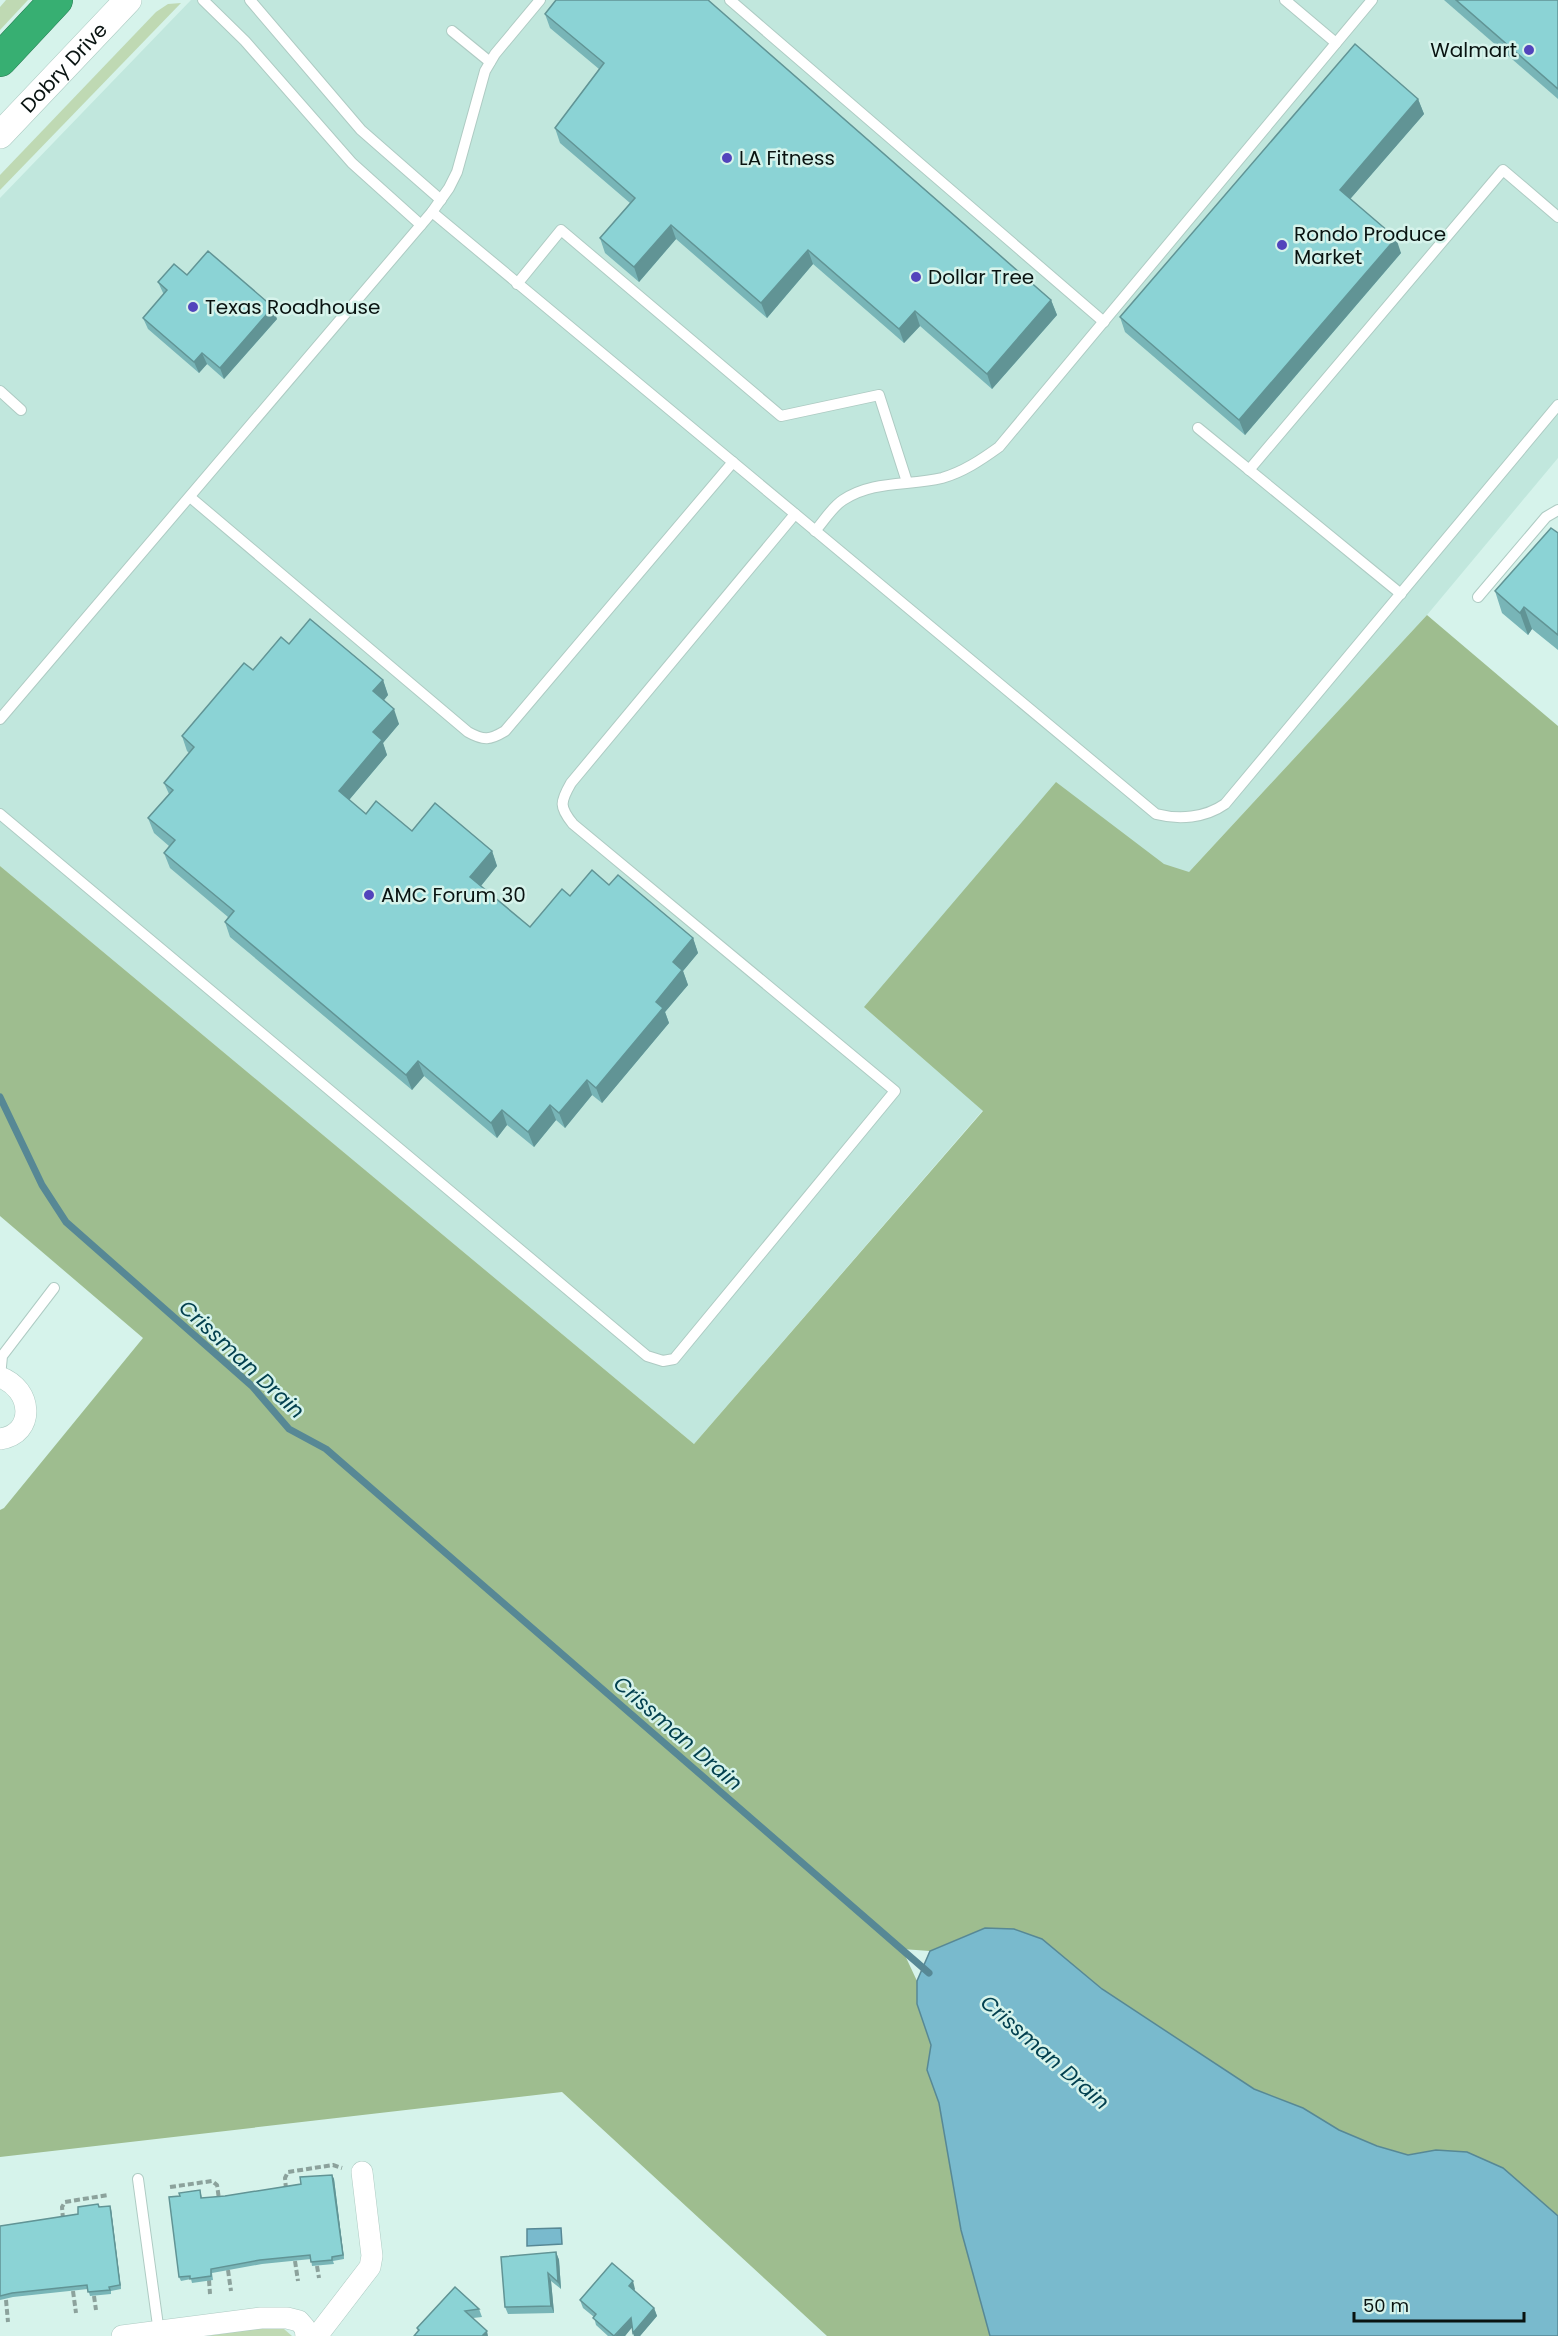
<svg xmlns="http://www.w3.org/2000/svg" width="1558" height="2336" viewBox="0 0 1558 2336" font-family="Poppins,sans-serif">
	<style>
		.built { fill: #c1e7dd }
		.green { fill: #bfd9b3 }
		.forest { fill: #9ebd8f }
		.water { fill: #79bacd; stroke: #578895; stroke-width: 1.5 }
		.lines { fill: none; stroke-linecap: round; stroke-linejoin: round }
		.stream { stroke: #578895; stroke-width: 7 }
		.service-casing { stroke: #aecbc3; stroke-width: 12 }
		.minor-casing { stroke: #aecbc3; stroke-width: 22 }
		.tertiary-casing { stroke: #aecbc3; stroke-width: 28 }
		.motorway-casing { stroke: #277850; stroke-width: 34 }
		.path { stroke: #8ca29c; stroke-width: 4; stroke-dasharray: 6 3; stroke-linecap: butt }
		.service { stroke: #fff; stroke-width: 10 }
		.minor { stroke: #fff; stroke-width: 21 }
		.tertiary { stroke: #fff; stroke-width: 27 }
		.motorway { stroke: #37af72; stroke-width: 33 }
		.wall { fill: #78b5b7 }
		.shaded-wall { fill: #619495 }
		.building { fill: #8bd3d5; stroke: #619495; stroke-width: 1.5 }
		.poi-dot { fill: #5244bc; stroke: #d6f3eb; stroke-width: 2 }
		.labels { text-anchor: middle; dominant-baseline: central; stroke-width: 5; stroke-linejoin: round; paint-order: stroke }
		.poi-label { font-size: 20px; fill: #091311; stroke: #d6f3eb; text-anchor: start }
		.street-label { font-size: 20px; fill: #091311; stroke: #d6f3eb }
		.water-label { font-size: 21px; font-style: italic; fill: #03404f; stroke: #d6f3eb }
	</style>
	<rect width="100%" height="100%" fill="#d6f3eb"/>
	<path class="built" d="M191 0H1558V458L1427 615 1189 872 694 1444 0 866V198Z"/>
	<g class="green">
		<path d="M6 0H28L0 30V7Z"/>
		<path d="M181 3 0 190V175L156 12 168 4Z"/>
		<path d="M271 2327 284 2329 292 2336H206Z"/>
	</g>
	<path class="forest" d="M1427 615 1558 726V2216L1436 2150 1408 2155 1377 2146 1339 2130 1303 2108 1254 2089 1102 1989 1042 1939 985 1928 930 1951 902 1949 917 1981V2004L931 2045 927 2070 939 2103 961 2230 990 2336H827L562 2092 0 2157V1510L4 1508 143 1338 0 1216V866L694 1444 983 1111 864 1007 1056 782 1164 864 1189 872Z"/>
	<g class="water">
		<path d="M985 1928 1014 1929 1042 1939 1102 1989 1254 2089 1303 2108 1339 2130 1377 2146 1408 2155 1436 2150 1467 2152 1503 2168 1558 2216V2336H990L961 2230 939 2103 927 2070 931 2045 917 2004V1981L930 1951Z"/>
		<path d="M561 2228 562 2244 527 2246V2229Z"/>
	</g>
	<g class="lines">
		<path class="stream" d="M0 1097 42 1185 66 1222 252 1386 289 1429 326 1449 929 1973"/>
		<defs>
			<g id="service">
				<path d="M203 0 245 41 352 163 421 225"/>
				<path d="M250 0 361 130 441 200"/>
				<path d="M730 0 1104 322"/>
				<path d="M1285 0 1336 43"/>
				<path d="M452 31 490 62"/>
				<path d="M432 212 1156 814C1179 820 1205 818 1225 804L1558 405"/>
				<path d="M517 284 561 230 781 416 879 395 907 482"/>
				<path d="M0 391 21 410"/>
				<path d="M1198 428 1401 594"/>
				<path d="M1249 470 1503 170 1558 217"/>
				<path d="M190 497 468 732C484 741 490 740 505 731L733 462"/>
				<path d="M815 531C824 521 832 507 843 500 873 480 908 486 942 478 963 472 981 460 999 447L1372 0"/>
				<path d="M1478 597 1546 517 1558 510"/>
				<path d="M0 719 432 212 449 188 457 172 485 71 495 54 540 0"/>
				<path d="M0 814 647 1356 663 1361 674 1359 895 1091 573 824C559 807 560 802 571 783L795 514"/>
				<path d="M0 1377 2 1356 54 1288"/>
				<path d="M138 2179 159 2333"/>
			</g>
			<g id="minor">
				<path d="M0 1377C33 1389 36 1434 0 1439"/>
				<path d="M122 2336 261 2318H287L299 2321 305 2328 306 2336"/>
				<path d="M317 2336 370 2267 372 2256 362 2172"/>
			</g>
			<g id="tertiary">
				<path id="s1" d="M0 135 128 0"/>
			</g>
			<path id="motorway" d="M0 60 56 0"/>
		</defs>
		<use href="#service" class="service-casing"/>
		<use href="#minor" class="minor-casing"/>
		<use href="#tertiary" class="tertiary-casing"/>
		<use href="#motorway" class="motorway-casing"/>
		<g class="path">
			<path d="M170 2187 212 2181 217 2185 219 2199"/>
			<path d="M286 2189 285 2178 288 2172 333 2165 342 2168"/>
			<path d="M63 2219 62 2207 65 2202 108 2195"/>
			<path d="M295 2261 298 2281"/>
			<path d="M317 2266 319 2278"/>
			<path d="M228 2270 231 2291"/>
			<path d="M209 2280 210 2294"/>
			<path d="M73 2291 76 2313"/>
			<path d="M94 2296 96 2310"/>
			<path d="M6 2300 8 2322"/>
		</g>
		<use href="#service" class="service"/>
		<use href="#minor" class="minor"/>
		<use href="#tertiary" class="tertiary"/>
		<use href="#motorway" class="motorway"/>
	</g>
	<g class="wall">
		<path d="M1444 0H1558V99Z"/>
		<path d="M545 14 1051 300 1057 315 992 389 920 326 904 343 813 264 767 318 676 239 639 282 605 253 600 238 630 203 560 143 555 128 599 69 550 28Z"/>
		<path d="M1418 99 1424 114 1350 199 1401 253 1245 435 1125 332 1120 317Z"/>
		<path d="M187 275 277 319 224 379 207 364 199 373 148 329 143 318 164 295 158 282Z"/>
		<path d="M1558 533V650L1532 629 1528 635 1502 613 1495 591Z"/>
		<path d="M289 644 383 680 388 695 384 700 399 724 383 743 387 755 349 800 366 814 412 831 492 851 497 866 481 886 530 927 570 896 609 885 693 938 698 953 683 971 688 985 665 1012 669 1023 602 1103 592 1095 565 1128 556 1120 534 1147 507 1125 497 1138 424 1076 412 1090 230 937 225 922 228 917 170 868 164 853 169 846 154 833 148 818 169 794 164 783 189 753 187 751 182 736 253 670Z"/>
		<path d="M332 2175 334 2179 344 2259 333 2261 334 2264 312 2266 311 2259 262 2264 212 2273 213 2280 192 2283 191 2279 181 2281 179 2277 202 2194V2198L225 2196 301 2184Z"/>
		<path d="M98 2204 100 2207 110 2206 111 2209 121 2289 111 2291V2294L90 2296 88 2289 13 2297 0 2300V2226L78 2214Z"/>
		<path d="M556 2252 559 2260 561 2289 551 2281 554 2313 508 2314 505 2307Z"/>
		<path d="M455 2287 479 2309 482 2317 473 2318 418 2331 417 2328Z"/>
		<path d="M635 2289 634 2290 654 2308 657 2316 640 2336H634L632 2327 625 2336H608L596 2325 594 2317 583 2308 580 2300Z"/>
	</g>
	<g class="shaded-wall">
		<path d="M1418 99 1424 114 1345 205 1340 190Z"/>
		<path d="M671 225 676 239 639 282 634 267Z"/>
		<path d="M1396 238 1401 253 1245 435 1239 420Z"/>
		<path d="M808 250 813 264 767 318 761 303Z"/>
		<path d="M1051 300 1057 315 992 389 987 374Z"/>
		<path d="M273 307 277 319 224 379 220 368Z"/>
		<path d="M915 311 920 326 904 343 899 329Z"/>
		<path d="M202 353 207 364 199 373 194 362Z"/>
		<path d="M1524 607 1532 629 1528 635 1520 613Z"/>
		<path d="M383 680 388 695 379 706 373 691Z"/>
		<path d="M394 709 399 724 383 743 387 755 344 806 339 791 373 732Z"/>
		<path d="M492 851 497 866 476 892 470 877Z"/>
		<path d="M693 938 698 953 683 971 688 985 665 1012 669 1023 602 1103 596 1088 656 1002 673 962Z"/>
		<path d="M418 1061 424 1076 412 1090 406 1075Z"/>
		<path d="M587 1080 592 1095 565 1128 559 1113Z"/>
		<path d="M550 1105 556 1120 534 1147 528 1132Z"/>
		<path d="M502 1110 507 1125 497 1138 491 1123Z"/>
		<path d="M332 2175 334 2179 344 2259 343 2255Z"/>
		<path d="M110 2206 111 2209 121 2289 120 2285Z"/>
		<path d="M556 2252 559 2260 561 2289 558 2282Z"/>
		<path d="M548 2273 551 2281 554 2313 551 2306Z"/>
		<path d="M633 2281 635 2289 632 2294 629 2286Z"/>
		<path d="M654 2308 657 2316 640 2336H634L633 2333Z"/>
		<path d="M631 2318 634 2325 625 2336H615Z"/>
		<path d="M487 2331 488 2336H482Z"/>
	</g>
	<g class="building">
		<path d="M556 0H708L1051 300 987 374 915 311 899 329 808 250 761 303 671 225 634 267 600 238 635 198 555 128 604 63 545 14Z"/>
		<path d="M1456 0H1558V89Z"/>
		<path d="M1355 44 1418 99 1340 190 1396 238 1239 420 1120 317Z"/>
		<path d="M208 251 273 307 220 368 202 353 194 362 143 318 167 290 158 282 174 264 187 275Z"/>
		<path d="M1551 528 1558 533V635L1524 607 1520 613 1495 591Z"/>
		<path d="M310 619 383 680 373 691 394 709 373 732 382 740 339 791 366 814 376 801 412 831 435 803 492 851 470 877 530 927 562 889 570 896 592 870 609 885 618 875 693 938 673 962 682 970 656 1002 663 1008 596 1088 587 1080 559 1113 550 1105 528 1132 502 1110 491 1123 418 1061 406 1075 225 922 234 911 164 853 175 840 148 818 173 790 164 783 194 747 182 736 244 663 253 670 281 637 289 644Z"/>
		<path d="M332 2175 343 2255 332 2257V2260L311 2262 310 2255 260 2260 211 2269V2276L190 2279V2276L179 2277 169 2197 180 2196 179 2193 200 2190 201 2198 225 2196 301 2184 300 2177Z"/>
		<path d="M98 2204 99 2207 110 2206 120 2285 109 2287 110 2290 88 2292 87 2285 12 2293 0 2296V2226L78 2214V2207Z"/>
		<path d="M556 2252 558 2282 548 2273 551 2306 505 2307 501 2257Z"/>
		<path d="M612 2263 633 2281 629 2286 654 2308 633 2333 631 2318 614 2336 593 2318 596 2314 580 2300Z"/>
		<path d="M455 2287 479 2309 465 2311 487 2331 482 2336H414L419 2330 417 2328Z"/>
	</g>
	<g class="poi-dot">
		<circle cx="1529" cy="50" r="6"/>
		<circle cx="727" cy="158" r="6"/>
		<circle cx="1282" cy="245" r="6"/>
		<circle cx="916" cy="277" r="6"/>
		<circle cx="193" cy="307" r="6"/>
		<circle cx="369" cy="895" r="6"/>
	</g>
	<g class="labels">
		<g class="poi-label">
			<text x="1517" y="50" text-anchor="end">Walmart</text>
			<text x="739" y="158">LA Fitness</text>
			<text x="1294" y="234">Rondo Produce<tspan x="1294" dy="23">Market</tspan></text>
			<text x="928" y="277">Dollar Tree</text>
			<text x="205" y="307">Texas Roadhouse</text>
			<text x="381" y="895">AMC Forum 30</text>
		</g>
		<g class="street-label">
			<text stroke="none"><textPath href="#s1" startOffset="93">Dobry Drive</textPath></text>
		</g>
		<g class="water-label">
			<text transform="translate(242 1359) rotate(43)">Crissman Drain</text>
			<text transform="translate(678 1733) rotate(41)">Crissman Drain</text>
			<text transform="translate(1045 2052) rotate(41)">Crissman Drain</text>
		</g>
	</g>
	<path d="M1354 2312v9h170v-9" fill="none" stroke="#091311" stroke-width="3"/>
	<text x="1363" y="2312" font-size="18" fill="#091311" stroke="#d6f3eb" stroke-width="4.5" paint-order="stroke">50 m</text>
</svg>
